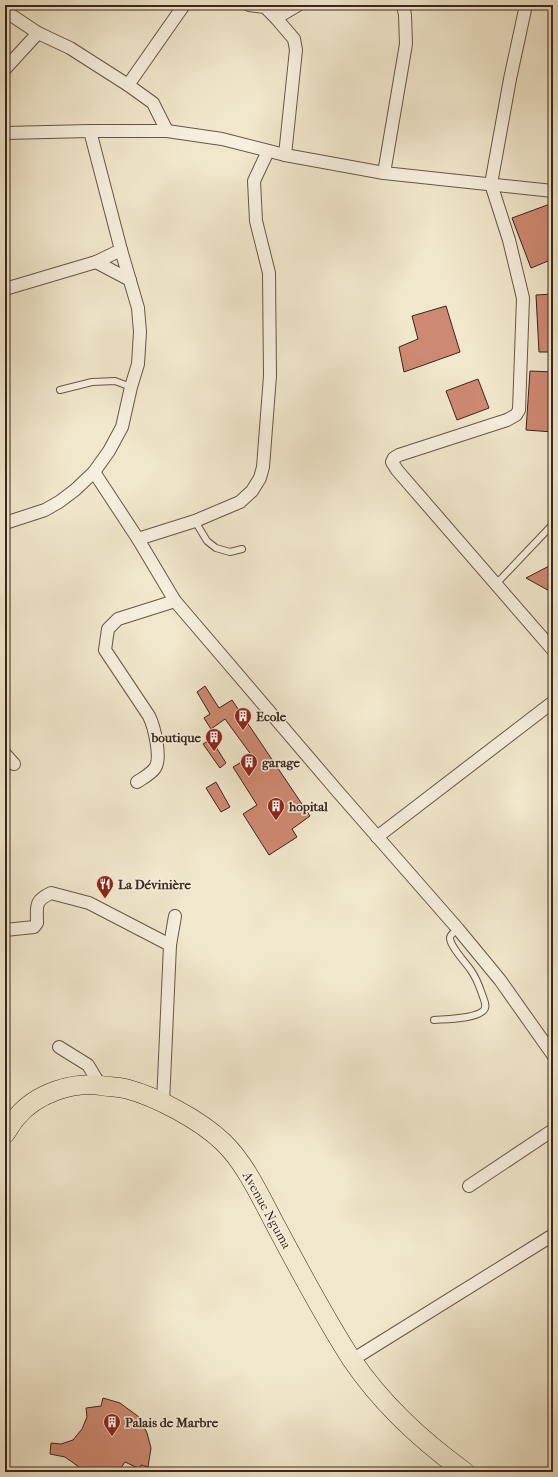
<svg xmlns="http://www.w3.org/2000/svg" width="558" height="1477" viewBox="0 0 558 1477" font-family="'IM FELL French Canon',serif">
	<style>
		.building { fill: #ce8972; stroke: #3a261a }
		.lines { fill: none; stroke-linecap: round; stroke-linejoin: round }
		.service-casing { stroke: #685646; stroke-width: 8 }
		.minor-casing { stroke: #685646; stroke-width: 14 }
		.primary-casing { stroke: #3a261a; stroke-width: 20 }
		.service { stroke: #f6efde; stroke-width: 6 }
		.minor { stroke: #f6efde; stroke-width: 12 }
		.primary { stroke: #f1e7cc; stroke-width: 19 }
		.labels { text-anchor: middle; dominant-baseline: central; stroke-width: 3; stroke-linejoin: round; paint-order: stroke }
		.poi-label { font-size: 13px; font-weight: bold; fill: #3a261a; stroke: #f6efde; text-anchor: start }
		.street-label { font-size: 13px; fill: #3a261a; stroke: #f6efde }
	</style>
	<rect width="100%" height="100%" fill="#f1e7cc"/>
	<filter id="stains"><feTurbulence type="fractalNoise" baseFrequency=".005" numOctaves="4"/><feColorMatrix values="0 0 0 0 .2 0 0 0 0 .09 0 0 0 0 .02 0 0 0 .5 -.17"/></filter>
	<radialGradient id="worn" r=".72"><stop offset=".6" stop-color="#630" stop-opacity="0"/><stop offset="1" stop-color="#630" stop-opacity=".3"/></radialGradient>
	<g class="building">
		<path d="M550 204 553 211V259L531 268 512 218Z"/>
		<path d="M553 294V352H539L536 295Z"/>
		<path d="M446 306 460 352 404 372 399 347 418 339 412 316Z"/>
		<path d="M530 371 553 372V432L526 430Z"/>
		<path d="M478 379 489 408 457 420 446 391Z"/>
		<path d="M553 564V593L526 578Z"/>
		<path d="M205 686 219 708 232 700 310 816 292 829 297 837 269 855 243 814 257 805 233 767 252 756 225 719 211 729 204 718 210 714 197 692Z"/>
		<path d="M211 739 226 763 220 768 203 744Z"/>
		<path d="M216 782 230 807 221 812 206 788Z"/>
		<path d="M103 1398 120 1403 139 1417 147 1433 151 1448 148 1467 141 1465 140 1469 125 1462 118 1472H86L65 1457 50 1454 51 1443 61 1444 73 1440 82 1429 87 1417 86 1408 101 1406Z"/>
	</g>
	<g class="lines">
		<defs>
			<g id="service">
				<path d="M60 390 92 382 115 381 131 387"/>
				<path d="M195 521 207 541 216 548 230 552 242 549"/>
				<path d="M496 584 553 524"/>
				<path d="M434 1020C446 1019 474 1019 483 1011 488 1007 484 1000 482 994 479 985 476 977 470 969 465 962 450 946 450 938 450 934 455 932 458 929"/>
			</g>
			<g id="minor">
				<path d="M249 5 265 7 276 18 294 39 296 50 285 155"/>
				<path d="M526 5 510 79 491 184 509 240 523 298 519 410 516 415 507 420 399 455 394 458 392 462 397 470 553 650"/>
				<path d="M5 11 38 33 70 48 128 85 153 103 167 131"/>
				<path d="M276 18 298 5"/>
				<path d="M5 69 38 33"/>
				<path d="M128 85 184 5"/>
				<path d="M5 133 90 131H167L222 139 285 155 384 173 553 191"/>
				<path d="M384 173 406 44 405 15 403 5"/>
				<path d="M96 262 130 280"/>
				<path d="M5 289 96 262 121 250"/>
				<path d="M94 472 138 539 175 601 339 793 458 929 500 980 553 1055"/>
				<path d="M5 523 45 510 59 502 75 490 94 472 109 451 122 427 131 387 138 364 140 332 138 308 121 250 90 131"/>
				<path d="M138 539 195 521 240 502 252 491 260 478 263 467 270 376 269 273 256 221 254 181 268 151"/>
				<path d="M5 754 14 764"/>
				<path d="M137 782C143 778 151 774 155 768 162 758 154 726 149 716L105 650 108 629 118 619 175 601"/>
				<path d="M377 837 553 702"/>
				<path d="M5 930 34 927 37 923C37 906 34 901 51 893L89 903 170 945"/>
				<path d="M59 1047 88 1065 100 1085"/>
				<path d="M163 1103 170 945 175 916"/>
				<path d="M469 1186 553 1130"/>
				<path d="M352 1360 553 1235"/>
			</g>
			<path id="primary" d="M5 1134C9 1129 12 1122 16 1118 36 1093 73 1081 104 1086 111 1087 119 1087 127 1089 157 1097 200 1120 223 1142 246 1164 261 1198 276 1226 300 1271 324 1317 352 1360 382 1404 422 1441 465 1472"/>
		</defs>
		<use href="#service" class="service-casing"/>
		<use href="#minor" class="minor-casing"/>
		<use href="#primary" class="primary-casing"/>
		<use href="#service" class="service"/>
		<use href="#minor" class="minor"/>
		<use href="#primary" class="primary"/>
	</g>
	<defs>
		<symbol id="building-pin" viewBox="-11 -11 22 30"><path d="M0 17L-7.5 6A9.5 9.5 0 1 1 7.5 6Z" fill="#8f2418" stroke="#f6efde"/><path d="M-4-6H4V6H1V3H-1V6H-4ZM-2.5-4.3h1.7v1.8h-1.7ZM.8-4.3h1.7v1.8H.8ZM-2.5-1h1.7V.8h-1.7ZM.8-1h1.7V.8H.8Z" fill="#fff"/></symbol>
		<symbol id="restaurant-pin" viewBox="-11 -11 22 30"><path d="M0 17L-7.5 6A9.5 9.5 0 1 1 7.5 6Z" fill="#8f2418" stroke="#f6efde"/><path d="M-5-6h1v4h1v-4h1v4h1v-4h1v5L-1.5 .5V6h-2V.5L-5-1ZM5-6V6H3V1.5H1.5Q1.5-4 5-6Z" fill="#fff"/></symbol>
	</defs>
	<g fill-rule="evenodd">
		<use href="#building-pin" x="233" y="706" width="20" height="27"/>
		<use href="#building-pin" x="204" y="727" width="20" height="27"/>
		<use href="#building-pin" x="239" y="752" width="20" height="27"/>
		<use href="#building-pin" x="266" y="796" width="20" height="27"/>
		<use href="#restaurant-pin" x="95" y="874" width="20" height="27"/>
		<use href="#building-pin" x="102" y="1412" width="20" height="27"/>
	</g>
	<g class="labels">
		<g class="poi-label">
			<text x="256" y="716">Ecole</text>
			<text x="201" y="737" text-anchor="end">boutique</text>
			<text x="262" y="762">garage</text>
			<text x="289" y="806">hopital</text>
			<text x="118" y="884">La Dévinière</text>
			<text x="125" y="1422">Palais de Marbre</text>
		</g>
		<g class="street-label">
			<text transform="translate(267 1210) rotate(61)">Avenue Nguma</text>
		</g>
	</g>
	<rect width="558" height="1477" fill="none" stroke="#f1e7cc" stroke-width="20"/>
	<rect x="6" y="6" width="546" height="1465" fill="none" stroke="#3a261a" stroke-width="2"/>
	<rect x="10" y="10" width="538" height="1457" fill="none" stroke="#3a261a"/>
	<rect width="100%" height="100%" filter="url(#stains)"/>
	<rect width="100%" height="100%" fill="url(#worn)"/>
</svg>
